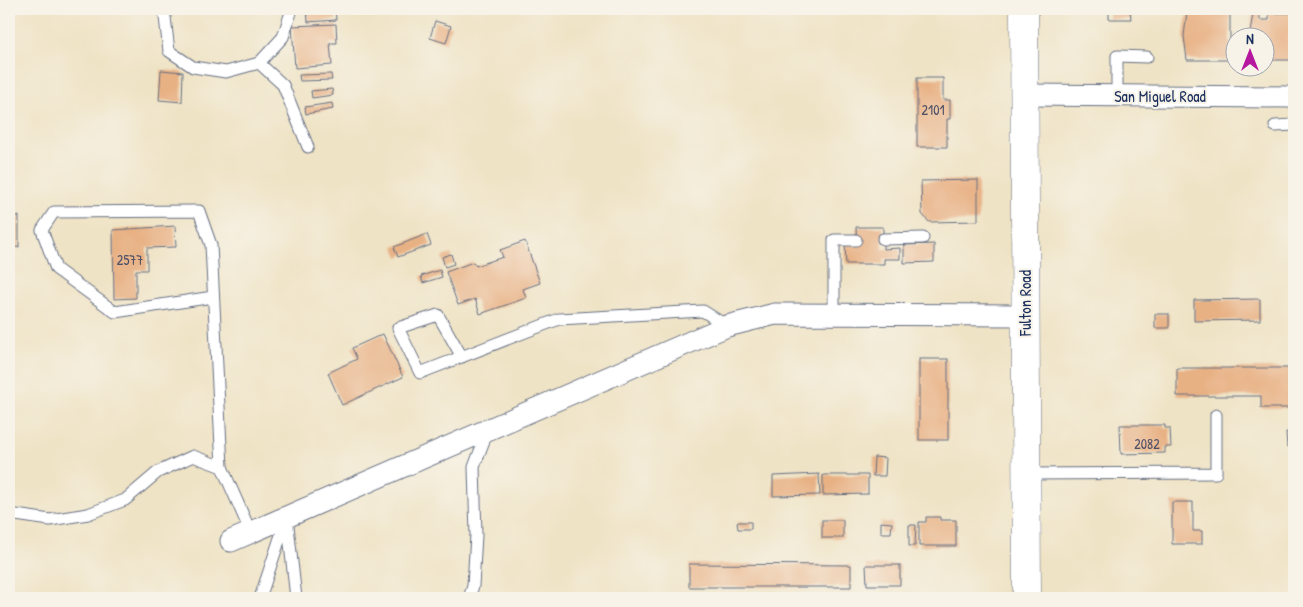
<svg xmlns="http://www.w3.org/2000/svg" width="1303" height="607" viewBox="0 0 1303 607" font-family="'Patrick Hand',sans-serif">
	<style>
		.building { fill: #e8b184 }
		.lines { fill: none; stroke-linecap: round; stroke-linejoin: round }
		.service-casing { stroke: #656e82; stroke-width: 13 }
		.minor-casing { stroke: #656e82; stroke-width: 23 }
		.secondary-casing { stroke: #656e82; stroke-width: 29 }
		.service { stroke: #fff; stroke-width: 11 }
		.minor { stroke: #fff; stroke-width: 21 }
		.secondary { stroke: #fff; stroke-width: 28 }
		.labels { text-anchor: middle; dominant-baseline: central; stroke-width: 4; stroke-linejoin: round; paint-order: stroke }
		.number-label { font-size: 14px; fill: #4e5068 }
		.street-label { font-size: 16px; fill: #1b2f5e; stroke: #f7f3e8 }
	</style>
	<rect width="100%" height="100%" fill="#f7f3e8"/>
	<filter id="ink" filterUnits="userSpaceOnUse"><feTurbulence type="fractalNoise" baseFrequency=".02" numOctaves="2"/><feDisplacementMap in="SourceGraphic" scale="10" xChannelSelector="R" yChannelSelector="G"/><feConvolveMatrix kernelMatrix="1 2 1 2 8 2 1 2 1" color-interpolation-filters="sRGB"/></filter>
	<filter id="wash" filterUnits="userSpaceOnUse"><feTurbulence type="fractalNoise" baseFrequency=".0096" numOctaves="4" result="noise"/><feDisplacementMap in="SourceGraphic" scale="20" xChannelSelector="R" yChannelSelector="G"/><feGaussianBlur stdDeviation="1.12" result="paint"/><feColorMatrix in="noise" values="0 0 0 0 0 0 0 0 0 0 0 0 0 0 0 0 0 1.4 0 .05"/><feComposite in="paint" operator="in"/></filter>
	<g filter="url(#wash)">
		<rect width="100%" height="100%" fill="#efe3c5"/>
		<g id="blocks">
			<g class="building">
				<path d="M307 9H335L336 20 308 22Z"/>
				<path d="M1109 9H1130L1131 19H1109Z"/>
				<path d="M1187 12H1230V60H1187L1184 36Z"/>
				<path d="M1269 13H1294V60H1266V38H1249L1253 14H1260V20H1269Z"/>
				<path d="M435 21 451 26 446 43 430 38Z"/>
				<path d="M336 24 337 43H330L332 65 295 68 292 26Z"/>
				<path d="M161 70 183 72 182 102 159 100Z"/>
				<path d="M331 74 332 80 300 81 299 75Z"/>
				<path d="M917 78H943V100H950V119H947V147H917Z"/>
				<path d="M332 89 333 95 312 98 311 91Z"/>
				<path d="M332 103 333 109 306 114 305 107Z"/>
				<path d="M978 180V221L929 222 922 214 921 181Z"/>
				<path d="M9 216H19V247L9 248Z"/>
				<path d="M175 226 176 247 147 248V270H136V298L114 299 113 230Z"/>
				<path d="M856 227H883V249L900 248V259H884V264H846L845 245H857Z"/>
				<path d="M427 234 431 245 398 257 394 247Z"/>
				<path d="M525 241 540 283 523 289 526 298 480 314 475 299 458 305 446 272 473 262 476 266 503 257 500 250Z"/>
				<path d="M934 244V262L904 263V245Z"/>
				<path d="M451 254 454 264 445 267 442 257Z"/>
				<path d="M440 270 442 277 423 283 421 276Z"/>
				<path d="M1260 299V320L1194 321V300Z"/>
				<rect x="1155" y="314" width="14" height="14"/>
				<path d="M383 334 403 377 342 405 328 373 357 359 352 348Z"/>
				<rect x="919" y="359" width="29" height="81"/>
				<path d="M1177 368H1291L1292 408H1261V396H1177Z"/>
				<path d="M1120 425H1165V428H1170L1171 447H1165V453L1121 454Z"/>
				<path d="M1286 432H1294V447H1287Z"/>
				<path d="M874 457 886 458 885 476H873Z"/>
				<path d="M819 474 820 495 773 496V476Z"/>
				<path d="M823 475H868V494L823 495Z"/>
				<path d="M1172 502H1193V531H1202V544H1172Z"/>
				<path d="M926 517H940V520H956V546H919V522H926Z"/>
				<rect x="822" y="520" width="21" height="18"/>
				<path d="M737 522H751V529H738Z"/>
				<path d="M881 522 892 523 891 533H881Z"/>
				<path d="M909 525H916L915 546H909Z"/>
				<path d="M689 564 851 565V587H689Z"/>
				<path d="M866 565H900V585H867Z"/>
			</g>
		</g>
	</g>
	<g filter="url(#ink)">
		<use href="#blocks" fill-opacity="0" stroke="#656e82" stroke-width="1"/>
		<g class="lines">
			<defs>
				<g id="service">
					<path d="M164 9 169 51 193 67 226 72 259 63 283 37 292 9"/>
					<path d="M259 63 283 85 308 147"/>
					<path d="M1117 96V56L1147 57"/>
					<path d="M1275 126 1294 125"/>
					<path d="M883 239 923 238"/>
					<path d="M213 297 115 312 56 269 42 230 54 212 199 211 211 245 222 467"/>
					<path d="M834 315V240H856"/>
					<path d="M462 357 438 315 398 328 420 373 559 319 703 311 727 326"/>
					<path d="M1026 474 1216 473V415"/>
					<path d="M9 514 50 520 88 514 125 500 158 472 193 456 222 467 251 533"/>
					<path d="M260 598 287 517 296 598"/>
					<path d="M469 598 473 586 476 535 474 467 488 430"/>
				</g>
				<g id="minor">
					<path d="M1025 95 1294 97"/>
					<path d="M231 541 727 326 775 314 1025 315"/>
				</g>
				<path id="secondary" d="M1024 9 1027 598"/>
			</defs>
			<use href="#service" class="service-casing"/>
			<use href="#minor" class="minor-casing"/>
			<use href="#secondary" class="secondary-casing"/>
			<use href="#service" class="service"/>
			<use href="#minor" class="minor"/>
			<use href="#secondary" class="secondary"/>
		</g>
	</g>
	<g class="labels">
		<g class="number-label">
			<text x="933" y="109">2101</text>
			<text x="130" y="259">2577</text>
			<text x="1147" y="443">2082</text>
		</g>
		<g class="street-label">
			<text x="1160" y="96">San Miguel Road</text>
			<text transform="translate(1025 303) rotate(-90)">Fulton Road</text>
		</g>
	</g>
	<rect width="1303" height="607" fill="none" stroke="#f7f3e8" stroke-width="30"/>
	<g transform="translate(1250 52)"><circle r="24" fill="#f7f3e8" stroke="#9fa5b1"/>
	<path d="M0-4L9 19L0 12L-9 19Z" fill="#b5179e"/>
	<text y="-8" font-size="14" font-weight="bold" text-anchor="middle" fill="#1b2f5e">N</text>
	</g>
</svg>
